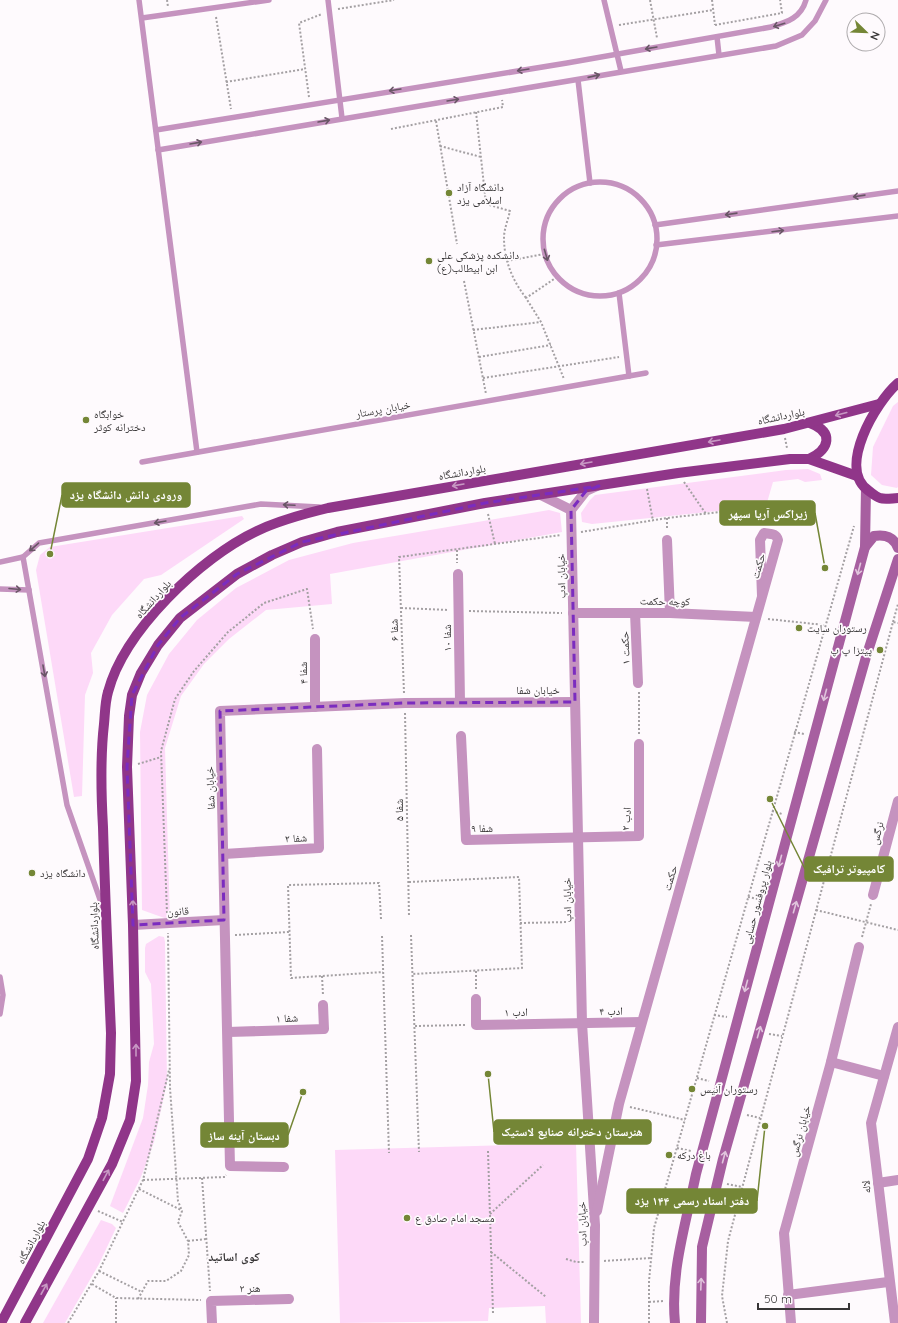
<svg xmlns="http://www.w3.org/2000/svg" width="898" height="1323" viewBox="0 0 898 1323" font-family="Quicksand,'Noto Naskh Arabic',sans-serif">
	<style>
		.green { fill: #fdd9f8 }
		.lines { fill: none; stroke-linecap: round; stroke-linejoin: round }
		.path { stroke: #a4a0a3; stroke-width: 2; stroke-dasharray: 2 2; stroke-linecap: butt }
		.lane { stroke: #c593bf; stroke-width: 5.5 }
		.street { stroke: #c593bf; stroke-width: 10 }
		.secondary { stroke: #a75fa0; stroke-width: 10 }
		.primary { stroke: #903689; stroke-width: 10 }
		.oneway { stroke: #695666 }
		.oneway2 { stroke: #c798c3 }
		.oneway3 { stroke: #e0c4dc }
		.marked { fill: none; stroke: #7b2cbf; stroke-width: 3; stroke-dasharray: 8 5; stroke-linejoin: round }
		.poi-dot { fill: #748636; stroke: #fefafd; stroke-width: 1.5 }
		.labels { text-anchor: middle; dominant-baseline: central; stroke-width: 3.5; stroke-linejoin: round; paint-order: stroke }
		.poi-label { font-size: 11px; fill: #373536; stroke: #fefafd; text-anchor: start }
		.street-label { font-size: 11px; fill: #373536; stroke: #fefafd }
		.neighbourhood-label { font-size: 12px; font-weight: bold; fill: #373536; stroke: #fefafd }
		.leader { fill: none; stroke: #748636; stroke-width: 1.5 }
		.callout-dot { fill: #748636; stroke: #fefafd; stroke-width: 1.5 }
		.callout { fill: #748636; stroke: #748636; stroke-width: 1.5 }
		.callout-label { font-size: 12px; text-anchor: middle; font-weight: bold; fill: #fff }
	</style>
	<rect width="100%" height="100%" fill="#fefafd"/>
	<g class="green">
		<path d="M898 402V487L897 488 882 485 871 475 873 447 893 406Z"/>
		<path d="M808 469 820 474 822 480 805 482 798 479 773 482 766 506 592 524 582 522 581 513 590 500 595 495 786 470Z"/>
		<path d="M549 510 560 513 562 532 330 574 332 604 266 610 229 639 204 664 181 696 165 748 170 920 142 910 140 732 147 695 169 654 197 620 236 588 289 560 353 543Z"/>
		<path d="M242 516 244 519 161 575 144 579 112 615 91 653 93 673 85 695 82 796 74 797 36 570 40 555 50 547Z"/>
		<path d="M159 936 164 937 165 942 167 1082 154 1142 141 1177 123 1213 110 1206 143 1118 148 1085 149 1062 154 1044 151 984 145 972V948L146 944Z"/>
		<path d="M576 1143 581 1323H546L545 1306 489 1308 488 1321 340 1323 335 1150Z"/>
		<path d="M101 1220 112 1224 116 1228 99 1264 65 1323H43Z"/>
	</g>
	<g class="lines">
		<g class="path">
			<path d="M167 0 168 7"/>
			<path d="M650 0 657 38"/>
			<path d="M712 0 715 25"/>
			<path d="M338 9 394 0"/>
			<path d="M216 17 231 109"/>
			<path d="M619 25 713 10"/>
			<path d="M715 25 782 13 780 0"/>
			<path d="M226 82 305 69"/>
			<path d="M309 97 299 23 322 14"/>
			<path d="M476 112 486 204 510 211C508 220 504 229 504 238 504 261 513 281 526 298"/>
			<path d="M436 121 457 244"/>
			<path d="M391 129 503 107 502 100"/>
			<path d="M440 146 481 157"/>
			<path d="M507 261 544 254"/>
			<path d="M557 277 526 298 541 322 564 379"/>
			<path d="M464 281 486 394"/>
			<path d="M473 330 541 322"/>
			<path d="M479 357 551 345"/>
			<path d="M483 378 619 357"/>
			<path d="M785 438 787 448"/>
			<path d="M684 482 706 514"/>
			<path d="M647 489 653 521"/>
			<path d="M488 514 495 544"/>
			<path d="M667 518V529"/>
			<path d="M581 532 667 518 756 508 761 524"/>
			<path d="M457 550V563"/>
			<path d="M401 608 448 610"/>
			<path d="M469 611 562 613"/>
			<path d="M768 619 824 625"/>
			<path d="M893 622 898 604"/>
			<path d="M639 692V734"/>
			<path d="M404 693 399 557 561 535"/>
			<path d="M405 713 409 916"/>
			<path d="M794 732 804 734"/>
			<path d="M138 764 161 757"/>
			<path d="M772 811 782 814"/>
			<path d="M409 882 519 877 522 968 413 974"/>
			<path d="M748 897 758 899"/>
			<path d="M816 910 898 930"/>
			<path d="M167 913 161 751 175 699 194 671 228 632 264 603 307 589 313 629"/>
			<path d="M381 919 379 883 288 885 291 978 383 972"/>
			<path d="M520 923 569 922"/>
			<path d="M235 935 289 932"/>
			<path d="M411 935 419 1152"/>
			<path d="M382 936 389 1153"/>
			<path d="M862 937 871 904"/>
			<path d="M322 976 323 995"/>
			<path d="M476 989V970"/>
			<path d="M714 1015 727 1017"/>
			<path d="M415 1026 465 1025"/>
			<path d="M769 1034 782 1036"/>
			<path d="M697 1078 709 1081"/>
			<path d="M630 1107 685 1120"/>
			<path d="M747 1115 760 1118"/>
			<path d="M677 1148 691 1151"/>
			<path d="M488 1151 493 1313"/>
			<path d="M202 1178 210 1291"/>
			<path d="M143 1180 225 1177 226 1175"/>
			<path d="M727 1184 742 1187"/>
			<path d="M139 1189 181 1210"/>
			<path d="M98 1211 123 1222"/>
			<path d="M490 1214 543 1165"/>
			<path d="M188 1241 206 1239"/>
			<path d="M491 1252 546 1297"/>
			<path d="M566 1259 576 1262H584"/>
			<path d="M604 1261 651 1258"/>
			<path d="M99 1271 142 1292"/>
			<path d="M92 1284 116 1298 201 1300"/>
			<path d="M138 1299 148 1281H166L181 1271 189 1255 188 1241 178 1222 182 1211 178 1201 170 1088 168 933"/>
			<path d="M649 1302 664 1301"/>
			<path d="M68 1323 99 1271 143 1180 169 1070"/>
			<path d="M116 1323V1298"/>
			<path d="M649 1323V1281L654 1228 854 526"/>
			<path d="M727 1323 722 1296 728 1241 893 622 898 623"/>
		</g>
		<g class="lane">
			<path d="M139 0 197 452"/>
			<path d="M328 0 342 118"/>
			<path d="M604 0 621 71"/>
			<path d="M142 18 269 0"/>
			<path d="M717 37 719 55"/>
			<path d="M578 80 590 183"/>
			<path d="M156 130 567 63 771 27C787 22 801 18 806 0"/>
			<path d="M158 150 776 46 802 35 815 21 826 0"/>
			<circle cx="600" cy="239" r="57"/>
			<path d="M655 225 898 191"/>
			<path d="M656 245 898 216"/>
			<path d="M619 293 629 376"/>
			<path d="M142 462 646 373"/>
			<path d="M0 562 23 557"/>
			<path d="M0 589 29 590"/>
			<path d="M103 908 67 805 23 557 39 543 261 504 319 507"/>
			<path d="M0 977 3 995 0 1014"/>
		</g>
		<g class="street">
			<path d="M541 495 571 510"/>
			<path d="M571 510 582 1023 595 1225 594 1323"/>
			<path d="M571 510 586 491 597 486"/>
			<path d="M667 540 670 613"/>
			<path d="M458 574 460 702"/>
			<path d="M573 613H670L756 617"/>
			<path d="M635 613 638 683"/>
			<path d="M315 639V707"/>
			<path d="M461 736 466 840 639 836V744"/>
			<path d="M224 854 319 848 317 749"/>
			<path d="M873 895 898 801"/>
			<path d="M133 925 224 920"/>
			<path d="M476 999V1025L641 1022"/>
			<path d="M228 1032 324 1029 323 1005"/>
			<path d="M831 1062 884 1076"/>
			<path d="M284 1167 230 1166 220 711 405 703 575 702"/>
			<path d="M878 1183 898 1180"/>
			<path d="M597 1211 619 1104 778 540C776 533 771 534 764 533L760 540 762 596"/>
			<path d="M788 1295 888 1282"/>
			<path d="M212 1323 211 1301 289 1299"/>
			<path d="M791 1323 784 1233 831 1062 859 947"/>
			<path d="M895 1323 871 1123 898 1027"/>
		</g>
		<g class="secondary">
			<path d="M865 547 874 536C885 534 894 537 898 548"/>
			<path d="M675 1323C670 1273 686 1223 696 1174L865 547 866 489"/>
			<path d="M701 1323 702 1247 723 1159 866 657 898 559"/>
		</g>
		<g class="primary">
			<path d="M898 383C876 402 836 469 869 491 872 493 876 497 880 498 885 500 893 498 898 498"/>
			<path d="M809 459C830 449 834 432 810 423"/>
			<path d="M1 1323 88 1159 102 1118 110 1074 111 1033C108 964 105 896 103 827 101 792 100 759 104 724 105 714 105 702 108 692 124 631 201 557 257 531 280 520 303 514 328 508L784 429 879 404"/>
			<path d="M25 1323 112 1164 130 1120 136 1081 133 925 127 767 129 716 132 695 141 673 158 645 180 618 237 574 272 555 302 542 337 532 485 503 678 473 790 459H809L857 476"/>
		</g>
	</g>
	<defs><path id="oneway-shaft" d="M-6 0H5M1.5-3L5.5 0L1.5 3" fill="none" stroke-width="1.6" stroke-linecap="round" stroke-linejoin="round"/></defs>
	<g class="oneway">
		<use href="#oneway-shaft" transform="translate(779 25) rotate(163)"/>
		<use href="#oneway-shaft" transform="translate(651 48) rotate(170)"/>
		<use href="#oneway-shaft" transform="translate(523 70) rotate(171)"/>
		<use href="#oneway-shaft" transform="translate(594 76) rotate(-13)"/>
		<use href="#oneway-shaft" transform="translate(395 90) rotate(171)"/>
		<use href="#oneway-shaft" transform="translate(453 100) rotate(-9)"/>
		<use href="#oneway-shaft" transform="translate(324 121) rotate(-10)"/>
		<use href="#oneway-shaft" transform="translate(196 143) rotate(-10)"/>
		<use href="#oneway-shaft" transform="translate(859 196) rotate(172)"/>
		<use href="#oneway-shaft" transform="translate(731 214) rotate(172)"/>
		<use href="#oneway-shaft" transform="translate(778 231) rotate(-7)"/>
		<use href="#oneway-shaft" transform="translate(546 255) rotate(74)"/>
		<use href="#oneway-shaft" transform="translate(289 505) rotate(-177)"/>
		<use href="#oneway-shaft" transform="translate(160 522) rotate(170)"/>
		<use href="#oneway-shaft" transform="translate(34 547) rotate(139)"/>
		<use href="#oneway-shaft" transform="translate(15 589) rotate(5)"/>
		<use href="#oneway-shaft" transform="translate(44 671) rotate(80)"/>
	</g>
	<g class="oneway2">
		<use href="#oneway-shaft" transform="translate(841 414) rotate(165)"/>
		<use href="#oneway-shaft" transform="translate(714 441) rotate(170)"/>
		<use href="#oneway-shaft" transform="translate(586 463) rotate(170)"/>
		<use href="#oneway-shaft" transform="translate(458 485) rotate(170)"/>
		<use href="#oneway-shaft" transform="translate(133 906) rotate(-92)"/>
		<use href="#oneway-shaft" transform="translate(136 1050) rotate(-90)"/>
		<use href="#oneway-shaft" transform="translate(106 1175) rotate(-62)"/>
		<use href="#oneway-shaft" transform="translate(44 1289) rotate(-61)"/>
	</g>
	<g class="oneway3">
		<use href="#oneway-shaft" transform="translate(859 569) rotate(105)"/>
		<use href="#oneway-shaft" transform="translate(825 695) rotate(105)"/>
		<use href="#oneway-shaft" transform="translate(780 861) rotate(105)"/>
		<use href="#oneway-shaft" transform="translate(795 907) rotate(-74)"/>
		<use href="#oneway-shaft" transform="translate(746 986) rotate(105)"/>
		<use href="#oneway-shaft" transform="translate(759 1032) rotate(-74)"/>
		<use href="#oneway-shaft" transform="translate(724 1157) rotate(-75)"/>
		<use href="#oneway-shaft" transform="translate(701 1284) rotate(-88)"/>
	</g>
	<path class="marked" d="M599 486 586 491 571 510 575 702 405 703 220 711 224 920 133 925 127 767 132 695 158 645 180 618 237 574 302 542 485 503Z"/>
	<g class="poi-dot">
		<circle cx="449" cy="193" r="4"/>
		<circle cx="429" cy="261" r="4"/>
		<circle cx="86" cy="420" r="4"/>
		<circle cx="799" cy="628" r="4"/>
		<circle cx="880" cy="650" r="4"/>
		<circle cx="32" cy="873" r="4"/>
		<circle cx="692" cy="1089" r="4"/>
		<circle cx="669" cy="1155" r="4"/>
		<circle cx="407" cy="1218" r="4"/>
	</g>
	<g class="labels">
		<g class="poi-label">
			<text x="457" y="187">دانشگاه آزاد<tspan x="457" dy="13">اسلامی یزد</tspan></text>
			<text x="437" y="255">دانشکده پزشکی علی<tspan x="437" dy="13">ابن ابیطالب(ع)</tspan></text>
			<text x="94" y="414">خوابگاه<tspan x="94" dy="13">دخترانه کوثر</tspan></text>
			<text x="807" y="628">رستوران سایت</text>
			<text x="872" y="650" text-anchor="end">پیتزا پ پ</text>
			<text x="40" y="873">دانشگاه یزد</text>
			<text x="700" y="1089">رستوران آنیس</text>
			<text x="677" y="1155">باغ درکه</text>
			<text x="415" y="1218">مسجد امام صادق ع</text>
		</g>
		<g class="street-label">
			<text transform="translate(383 409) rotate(-10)">خیابان پرستار</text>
			<text transform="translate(781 416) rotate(-12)">بلواردانشگاه</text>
			<text transform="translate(462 472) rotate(-10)">بلواردانشگاه</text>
			<text transform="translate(758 566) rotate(-74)">حکمت</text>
			<text transform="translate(561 576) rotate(-91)">خیابان ادب</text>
			<text transform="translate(153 599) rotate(-48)">بلواردانشگاه</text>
			<text transform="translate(665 601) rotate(1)">کوچه حکمت</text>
			<text transform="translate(394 630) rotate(-92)">شفا ۶</text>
			<text transform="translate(447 638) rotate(-91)">شفا ۱۰</text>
			<text transform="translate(625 648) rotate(-93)">حکمت ۱</text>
			<text transform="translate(303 673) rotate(-90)">شفا ۴</text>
			<text x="538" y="690">خیابان شفا</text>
			<text transform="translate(210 788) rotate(-92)">خیابان شفا</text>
			<text transform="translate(399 810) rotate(-91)">شفا ۵</text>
			<text transform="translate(626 819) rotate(-85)">ادب ۲</text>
			<text x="482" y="828">شفا ۹</text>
			<text transform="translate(877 833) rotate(-75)">نرگس</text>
			<text transform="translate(296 838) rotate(-3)">شفا ۲</text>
			<text transform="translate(670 878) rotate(-74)">حکمت</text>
			<text transform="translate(567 900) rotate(-91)">خیابان ادب</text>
			<text transform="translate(757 902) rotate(-75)">بلوار پروفسور حسابی</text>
			<text transform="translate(178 911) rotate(-3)">قانون</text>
			<text transform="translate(94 926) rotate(-92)">بلواردانشگاه</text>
			<text transform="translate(611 1011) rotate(-1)">ادب ۴</text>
			<text transform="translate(516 1012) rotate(-1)">ادب ۱</text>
			<text transform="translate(287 1018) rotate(-2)">شفا ۱</text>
			<text transform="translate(800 1131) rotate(-75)">خیابان نرگس</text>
			<text transform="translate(866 1187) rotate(-96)">لاله</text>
			<text transform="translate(582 1224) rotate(-92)">خیابان ادب</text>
			<text transform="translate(31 1242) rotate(-62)">بلواردانشگاه</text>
			<text transform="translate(250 1288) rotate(-1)">هنر ۲</text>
		</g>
		<g class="neighbourhood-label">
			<text x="234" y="1256">کوی اساتید</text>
		</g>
	</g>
	<path class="leader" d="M50 554L62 495M825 568L815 513M770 799L805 869M488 1074L494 1132M303 1092L288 1135M765 1126L757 1201"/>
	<g class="callout-dot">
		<circle cx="50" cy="554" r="4"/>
		<circle cx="825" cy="568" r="4"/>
		<circle cx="770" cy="799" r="4"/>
		<circle cx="488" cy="1074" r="4"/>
		<circle cx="303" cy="1092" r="4"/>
		<circle cx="765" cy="1126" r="4"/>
	</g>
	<g class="callout">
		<rect x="62" y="483" width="128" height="24" rx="4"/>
		<rect x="720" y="501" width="95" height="24" rx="4"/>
		<rect x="805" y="857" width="88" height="24" rx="4"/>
		<rect x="494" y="1120" width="157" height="24" rx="4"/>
		<rect x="201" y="1123" width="87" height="24" rx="4"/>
		<rect x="627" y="1189" width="130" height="24" rx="4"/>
	</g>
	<g class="callout-label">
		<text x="126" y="499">ورودی دانش دانشگاه یزد</text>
		<text x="768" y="518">زیراکس آریا سپهر</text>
		<text x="849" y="873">کامپیوتر ترافیک</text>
		<text x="572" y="1136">هنرستان دخترانه صنایع لاستیک</text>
		<text x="244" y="1140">دبستان آینه ساز</text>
		<text x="692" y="1205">دفتر اسناد رسمی ۱۴۴ یزد</text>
	</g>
	<g transform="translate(866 32) rotate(113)"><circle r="19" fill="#fefafd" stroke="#aeabad"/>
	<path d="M0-3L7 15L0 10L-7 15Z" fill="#748636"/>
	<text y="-6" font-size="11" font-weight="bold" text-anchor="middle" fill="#373536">N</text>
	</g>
	<path d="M758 1303v6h91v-6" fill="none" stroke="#373536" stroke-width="2"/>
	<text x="764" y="1303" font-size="12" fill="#373536" stroke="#fefafd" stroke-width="3" paint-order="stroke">50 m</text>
</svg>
